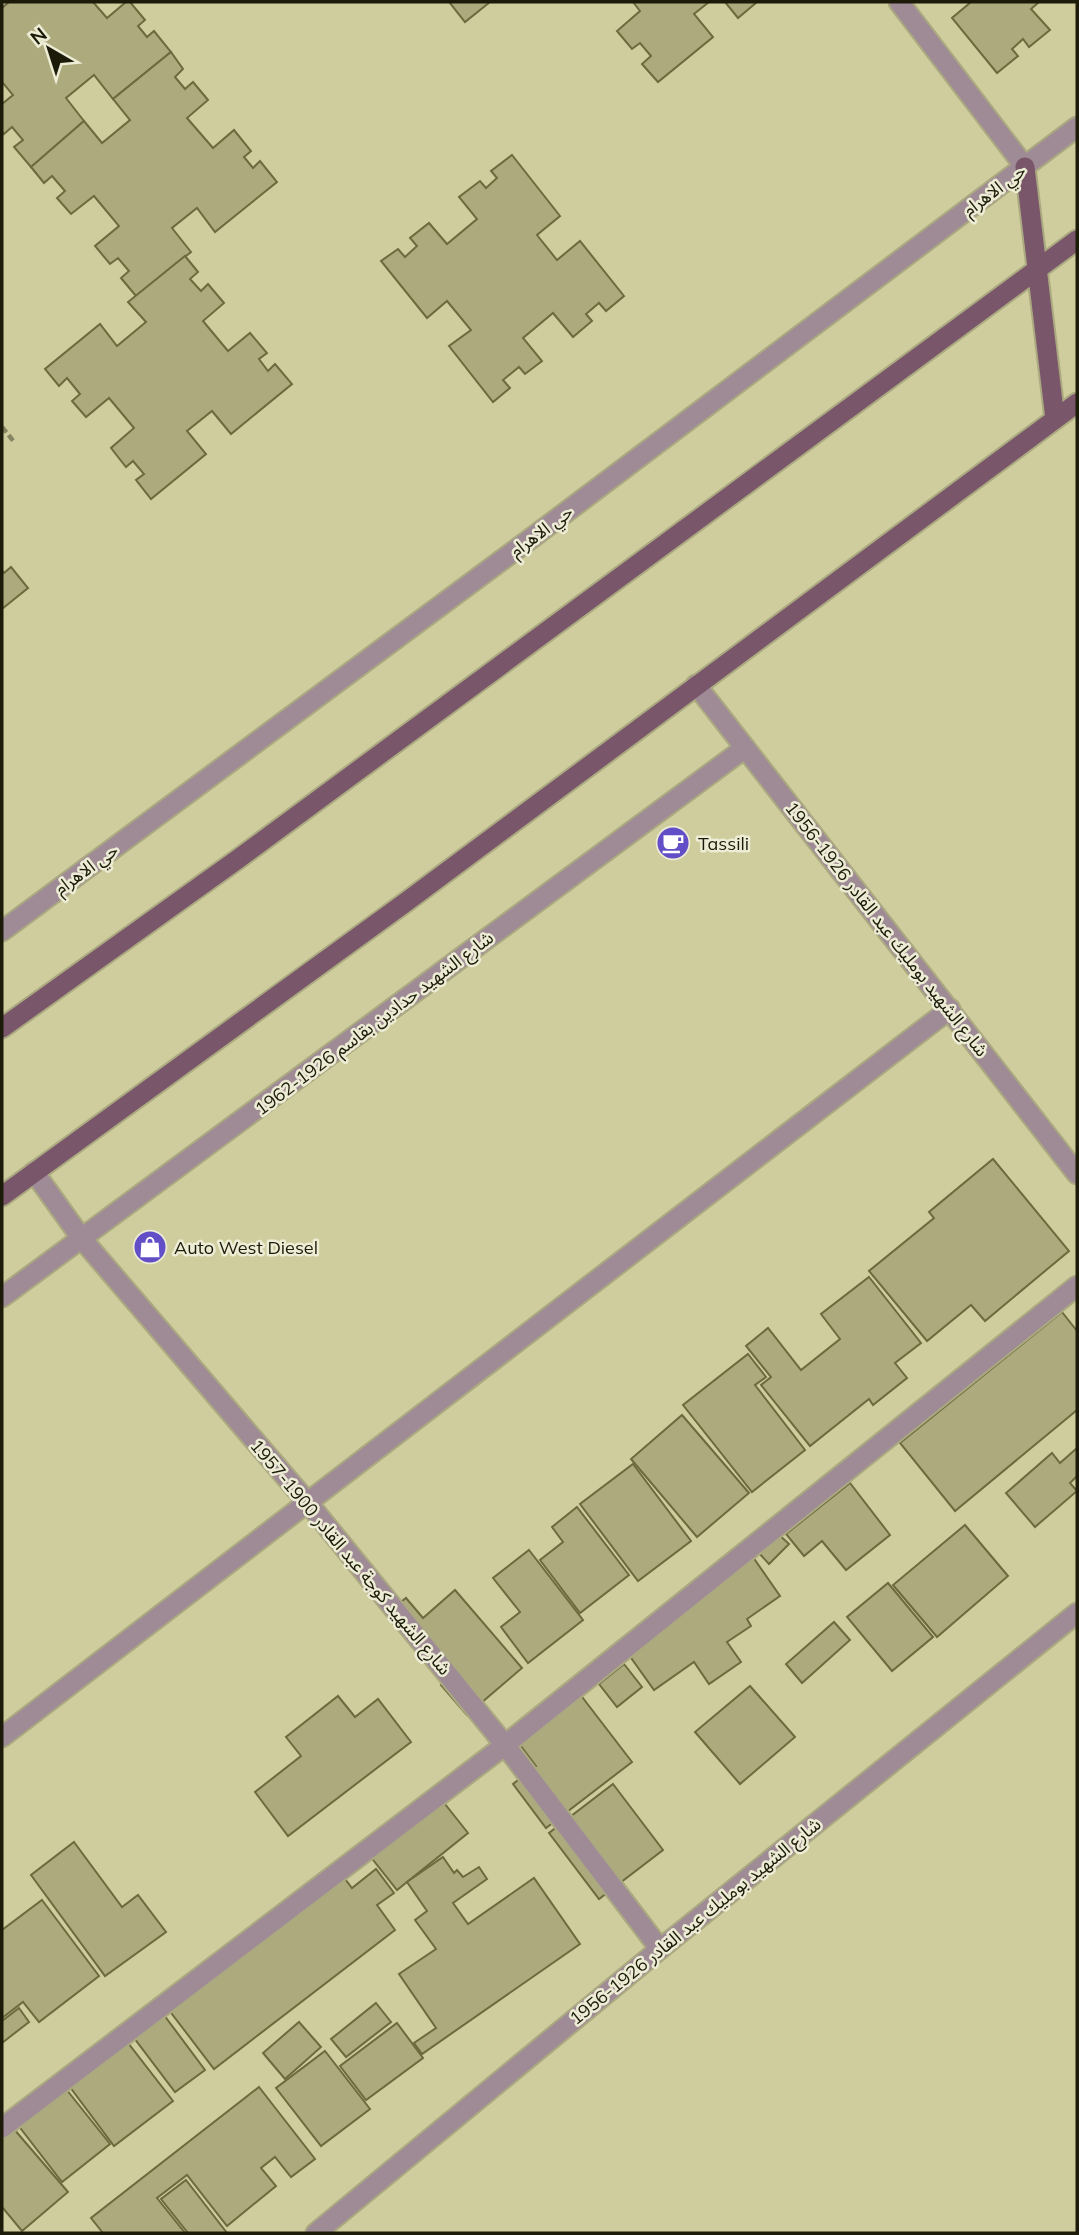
<svg xmlns="http://www.w3.org/2000/svg" width="1079" height="2235" viewBox="0 0 1079 2235" font-family="Mulish,'Noto Sans Arabic',sans-serif">
	<style>
		.building { fill: #adab7d; stroke: #6d6a3f; stroke-width: 2 }
		.lines { fill: none; stroke-linecap: round; stroke-linejoin: round }
		.minor-casing { stroke: #aba980; stroke-width: 23 }
		.primary-casing { stroke: #aba980; stroke-width: 23 }
		.path { stroke: #868562; stroke-width: 4.5; stroke-dasharray: 7 3.5; stroke-linecap: butt }
		.minor { stroke: #9f8b95; stroke-width: 19 }
		.primary { stroke: #795669; stroke-width: 19 }
		.labels { text-anchor: middle; dominant-baseline: central; stroke-width: 5; stroke-linejoin: round; paint-order: stroke }
		.street-label { font-size: 18px; fill: #1c1b09; stroke: #edecd5 }
		.poi-label { font-size: 18px; fill: #1c1b09; stroke: #edecd5; text-anchor: start }
	</style>
	<rect width="100%" height="100%" fill="#cfcd9e"/>
	<g class="building">
		<path d="M9 2H93L107 18 126 2H130L145 20 138 26 147 37 154 31 171 52 113 99 94 75 66 98 84 121 31 167 14 147 23 140 12 127 4 134 2 131V104L13 95 2 82V8Z"/>
		<path d="M452 2H490L465 22 450 3Z"/>
		<path d="M633 2H709L694 14 713 37 658 82 642 64 651 56 640 43 632 49 617 31 640 11Z"/>
		<path d="M725 2H757L738 18Z"/>
		<path d="M971 2H1039L1031 9 1050 30 1029 47 1023 39 1012 49 1018 56 997 73 952 18Z"/>
		<path d="M171 52 183 69 175 77 185 89 193 82 208 100 187 118 213 148 234 130 251 151 244 157 253 168 260 161 277 182 215 232 197 208 172 228 191 252 136 296 121 278 129 271 118 258 110 264 95 246 119 226 94 196 71 214 57 198 65 191 52 176 44 183 31 167 84 121 102 143 130 120 113 99Z"/>
		<path d="M512 155 560 216 537 235 557 260 580 241 624 296 606 311 599 303 586 314 592 321 573 337 553 313 523 338 542 361 525 374 519 367 503 380 510 388 493 402 449 346 471 330 447 301 427 318 381 261 398 249 405 257 417 246 410 238 429 223 447 244 477 219 459 197 480 181 486 188 497 178 491 171Z"/>
		<path d="M185 256 198 272 190 279 201 291 208 284 224 303 203 321 228 351 250 333 267 353 259 359 268 371 275 364 292 384 231 434 212 411 187 431 206 454 151 499 136 480 144 474 133 461 126 467 111 448 134 428 109 398 86 417 72 401 80 394 67 378 59 386 45 369 100 324 117 346 146 322 128 302Z"/>
		<path d="M11 567 28 588 2 609V570L4 573Z"/>
		<path d="M993 1159 1069 1251 985 1321 971 1305 927 1341 869 1271 934 1218 929 1212Z"/>
		<path d="M869 1277 921 1343 895 1363 907 1378 873 1405 869 1399 810 1446 761 1385 771 1377 746 1346 768 1328 801 1370 840 1339 821 1314Z"/>
		<path d="M1062 1312 1077 1331V1410L955 1511 900 1443Z"/>
		<path d="M748 1354 766 1377 755 1385 805 1450 752 1492 683 1405Z"/>
		<path d="M682 1415 749 1493 697 1537 631 1459Z"/>
		<path d="M1077 1448V1476L1070 1483 1077 1491 1035 1527 1006 1493 1052 1453 1060 1463Z"/>
		<path d="M633 1464 691 1541 638 1581 580 1504Z"/>
		<path d="M850 1483 890 1535 846 1570 822 1541 804 1556 786 1534Z"/>
		<path d="M577 1507 629 1575 580 1613 540 1560 563 1542 552 1527Z"/>
		<path d="M965 1525 1008 1576 937 1637 893 1585Z"/>
		<path d="M777 1533 789 1544 769 1564 758 1552Z"/>
		<path d="M529 1550 583 1620 528 1663 501 1627 520 1612 493 1578Z"/>
		<path d="M753 1557 780 1596 747 1619 751 1626 727 1642 741 1662 709 1684 694 1662 654 1690 624 1648Z"/>
		<path d="M888 1583 933 1637 892 1671 847 1617Z"/>
		<path d="M455 1590 522 1668 467 1715 441 1685 449 1678 391 1610 406 1598 423 1618Z"/>
		<path d="M834 1622 850 1640 802 1683 786 1664Z"/>
		<path d="M624 1664 642 1687 617 1707 599 1684Z"/>
		<path d="M750 1686 795 1737 740 1784 695 1732Z"/>
		<path d="M576 1689 632 1762 546 1828 513 1784 536 1766 514 1737Z"/>
		<path d="M338 1696 355 1717 378 1699 411 1742 288 1836 255 1792 301 1756 286 1737Z"/>
		<path d="M613 1784 663 1850 599 1899 549 1833Z"/>
		<path d="M437 1794 468 1833 397 1890 366 1851Z"/>
		<path d="M74 1842 122 1907 138 1895 166 1932 105 1976 31 1875Z"/>
		<path d="M443 1857 454 1873 457 1870 463 1877 479 1867 487 1879 453 1903 468 1924 534 1878 580 1944 422 2054 414 2043 436 2028 399 1974 436 1949 415 1920 427 1911 407 1882Z"/>
		<path d="M336 1867 352 1888 376 1869 394 1893 377 1905 395 1930 214 2069 162 2001Z"/>
		<path d="M42 1900 99 1976 39 2022 23 2002 2 2018V1930Z"/>
		<path d="M376 2003 391 2022 346 2057 331 2039Z"/>
		<path d="M158 2007 205 2070 175 2092 128 2030Z"/>
		<path d="M19 2008 29 2022 2 2043V2021Z"/>
		<path d="M299 2022 321 2047 285 2079 263 2053Z"/>
		<path d="M397 2023 423 2058 366 2100 340 2066Z"/>
		<path d="M118 2030 173 2101 114 2146 61 2075Z"/>
		<path d="M325 2051 370 2109 321 2146 276 2088Z"/>
		<path d="M58 2079 110 2144 62 2182 11 2116Z"/>
		<path d="M259 2087 315 2159 291 2177 275 2157 261 2168 276 2186 227 2226 187 2175 157 2198 185 2233H103L91 2218Z"/>
		<path d="M7 2121 68 2192 22 2231 2 2207V2126Z"/>
		<path d="M186 2180 227 2233H188L161 2199Z"/>
	</g>
	<g class="lines">
		<defs>
			<g id="minor">
				<path d="M899 2 1025 167"/>
				<path d="M696 685 1077 1174"/>
				<path d="M2 931 537 534 1077 127"/>
				<path d="M34 1172 82 1239 308 1503 505 1745 660 1949"/>
				<path d="M2 1297 745 748"/>
				<path d="M2 1737 950 1009"/>
				<path d="M2 2128 505 1745 1077 1286"/>
				<path d="M316 2233 660 1949 1077 1613"/>
			</g>
			<g id="primary">
				<path d="M1025 167 1055 419"/>
				<path d="M2 1028 238 859 1077 240"/>
				<path d="M2 1196 406 902 1077 403"/>
			</g>
		</defs>
		<use href="#minor" class="minor-casing"/>
		<use href="#primary" class="primary-casing"/>
		<path class="path" d="M2 427 15 443"/>
		<use href="#minor" class="minor"/>
		<use href="#primary" class="primary"/>
	</g>
	<defs>
		<symbol id="cafe-disc" viewBox="-11 -11 22 22"><circle r="9.5" fill="#624ec6" stroke="#edecd5"/><path d="M-5.5-4.5H6V0H3Q3 3.5 0 3.5H-2.5Q-5.5 3.5-5.5 0ZM3-3.2v2h1.7v-2ZM-6 4.5H4V6H-6Z" fill="#fff"/></symbol>
		<symbol id="shop-disc" viewBox="-11 -11 22 22"><circle r="9.5" fill="#624ec6" stroke="#edecd5"/><path d="M-5-2.5h2.3a2.7 3.5 0 0 1 5.4 0H5L5.5 6h-11ZM-1.5-2.5h3a1.5 2.3 0 0 0-3 0Z" fill="#fff"/></symbol>
	</defs>
	<g fill-rule="evenodd">
		<use href="#cafe-disc" x="654" y="824" width="38" height="38"/>
		<use href="#shop-disc" x="131" y="1228" width="38" height="38"/>
	</g>
	<g class="labels">
		<g class="street-label">
			<text transform="translate(994 190) rotate(-37)">حي الاهرام</text>
			<text transform="translate(541 531) rotate(-37)">حي الاهرام</text>
			<text transform="translate(86 869) rotate(-36)">حي الاهرام</text>
			<text transform="translate(887 929) rotate(52)">شارع الشهيد بومليك عبد القادر 1926-1956</text>
			<text transform="translate(374 1023) rotate(-37)">شارع الشهيد حدادين بقاسم 1926-1962</text>
			<text transform="translate(351 1557) rotate(50)">شارع الشهيد كوجة عبد القادر 1900-1957</text>
			<text transform="translate(695 1921) rotate(-39)">شارع الشهيد بومليك عبد القادر 1926-1956</text>
		</g>
		<g class="poi-label">
			<text x="698" y="843">Tassili</text>
			<text x="174" y="1247">Auto West Diesel</text>
		</g>
	</g>
	<rect width="1079" height="2235" fill="none" stroke="#1c1b09" stroke-width="7"/>
	<g transform="translate(49 49) rotate(321)" stroke="#edecd5" stroke-width="5" paint-order="stroke">
	<path d="M0-5L12 26L0 18L-12 26Z" fill="#1c1b09"/>
	<text y="-10" font-size="19" font-weight="bold" text-anchor="middle" fill="#1c1b09">N</text>
	</g>
</svg>
